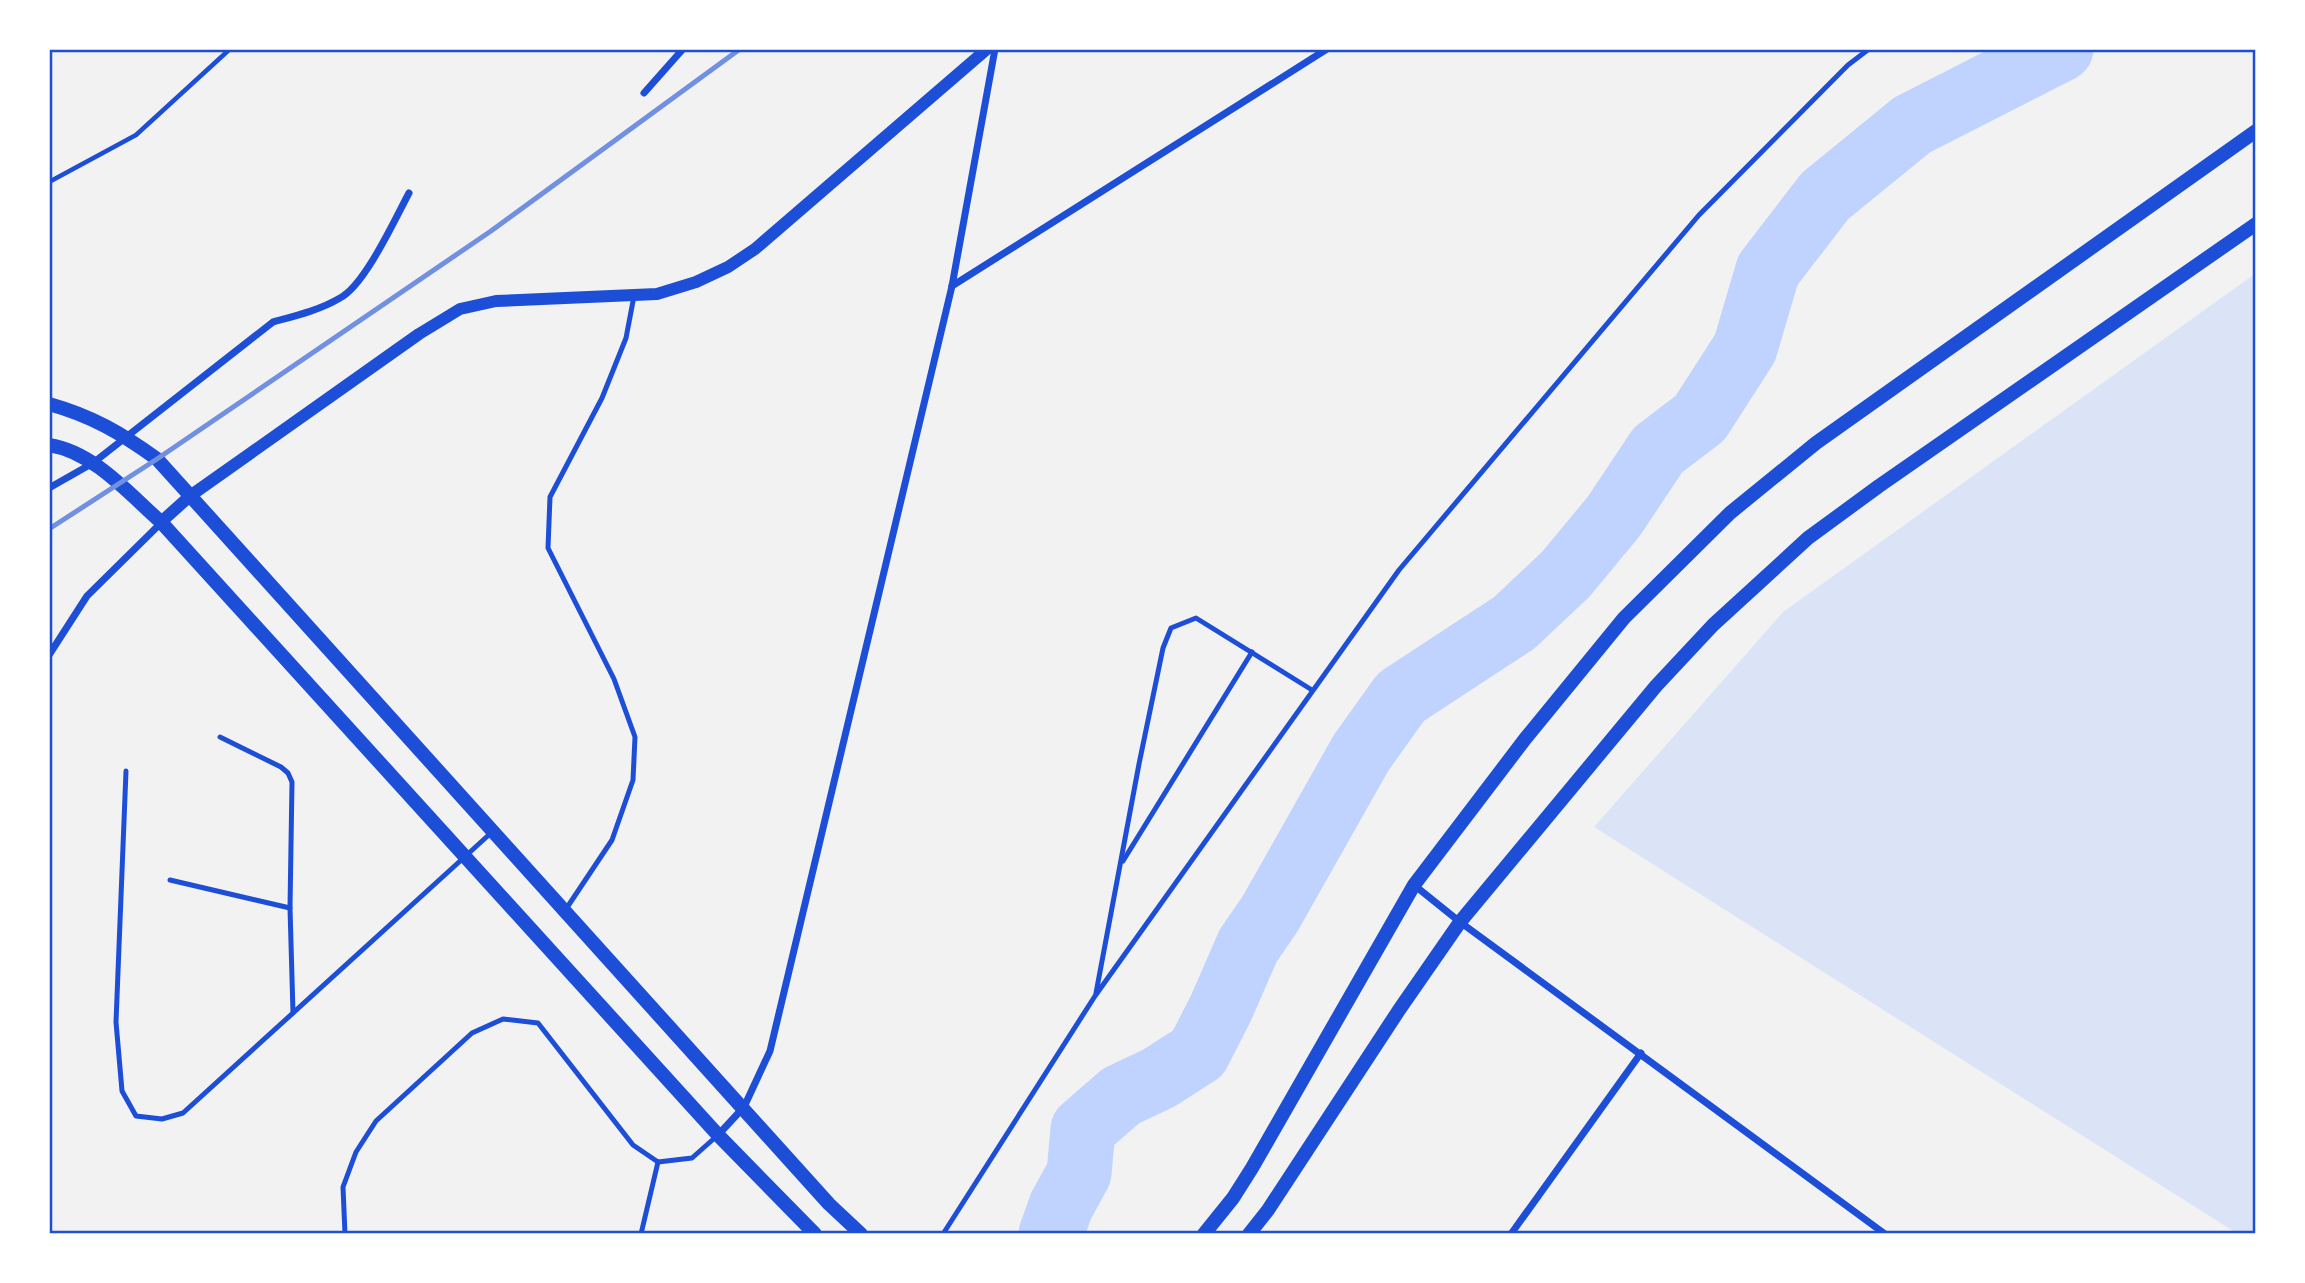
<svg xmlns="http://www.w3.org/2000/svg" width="2305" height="1283" viewBox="0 0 2305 1283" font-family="Cabin,sans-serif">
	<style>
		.green { fill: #dbe4f7 }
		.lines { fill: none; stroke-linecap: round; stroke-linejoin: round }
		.river { stroke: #bfd3fe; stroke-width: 65 }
		.path { stroke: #1d4ed8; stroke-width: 4.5 }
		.service { stroke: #1d4ed8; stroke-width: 5 }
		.minor { stroke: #1d4ed8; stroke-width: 7 }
		.tertiary { stroke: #1d4ed8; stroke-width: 12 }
		.secondary { stroke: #1d4ed8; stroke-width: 14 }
		.rail { stroke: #7290e2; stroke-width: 5 }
		.neatline { fill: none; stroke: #1d4ed8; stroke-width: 2.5 }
	</style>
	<rect width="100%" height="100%" fill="#f2f2f2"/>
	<path class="green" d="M2256 273V1234H2238L1594 827 1783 612Z"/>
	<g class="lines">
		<path class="river" d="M1051 1234 1061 1206 1079 1173 1083 1129 1121 1096 1159 1078 1198 1053 1221 1008 1248 946 1270 914 1361 753 1401 697 1514 623 1566 574 1614 516 1658 450 1700 418 1745 348 1768 270 1825 196 1912 125 2061 49"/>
		<path class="path" d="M49 182 136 135 230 49"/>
		<g class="service">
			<path d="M220 737 281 767 288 773 292 782 290 908 293 1013"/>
			<path d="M126 771 116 1022 122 1091 136 1116 162 1119 183 1113 492 832"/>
			<path d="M1123 861 1252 652"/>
			<path d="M170 880 290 908"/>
			<path d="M566 909 612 840 633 780 635 737 614 679 548 548 550 497 602 398 626 338 634 296"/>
			<path d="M1096 993 1139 764 1163 648 1171 628 1196 618 1312 690"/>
			<path d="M345 1234 343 1187 356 1152 376 1121 472 1033 503 1019 538 1023 633 1145 658 1162 692 1158 718 1135"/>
			<path d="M641 1234 658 1162"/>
			<path d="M943 1234 1095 996 1399 570 1699 215 1848 65 1869 49"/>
		</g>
		<g class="minor">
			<path d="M644 93 683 49"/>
			<path d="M952 286 1327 49"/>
			<path d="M49 488 93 463 273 322C295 316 320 310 340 298 365 285 395 219 409 193"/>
			<path d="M49 655 87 596 161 523"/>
			<path d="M1414 885 1460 922 1885 1234"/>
			<path d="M718 1135 744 1107 770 1051 952 286 995 49"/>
			<path d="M1511 1234 1641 1053"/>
		</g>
		<path class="tertiary" d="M161 522 190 496 419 334 460 309 496 301 657 294 696 282 728 267 755 249 987 49"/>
		<g class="secondary">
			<path d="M49 404C92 416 121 433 157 459L829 1204 861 1234"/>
			<path d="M49 445C94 452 129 494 161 522L718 1135 815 1234"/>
			<path d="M1204 1234 1233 1198 1252 1168 1414 885 1525 739 1624 618 1730 513 1816 443 2256 131"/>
			<path d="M1249 1234 1268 1210 1399 1010 1460 922 1656 686 1713 625 1808 538 1879 486 2256 224"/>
		</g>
		<path class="rail" d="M49 529 157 459 491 231 740 49"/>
	</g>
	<rect width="2305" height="1283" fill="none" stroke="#ffffff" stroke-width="102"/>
	<rect x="51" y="51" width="2203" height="1181" class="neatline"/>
</svg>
